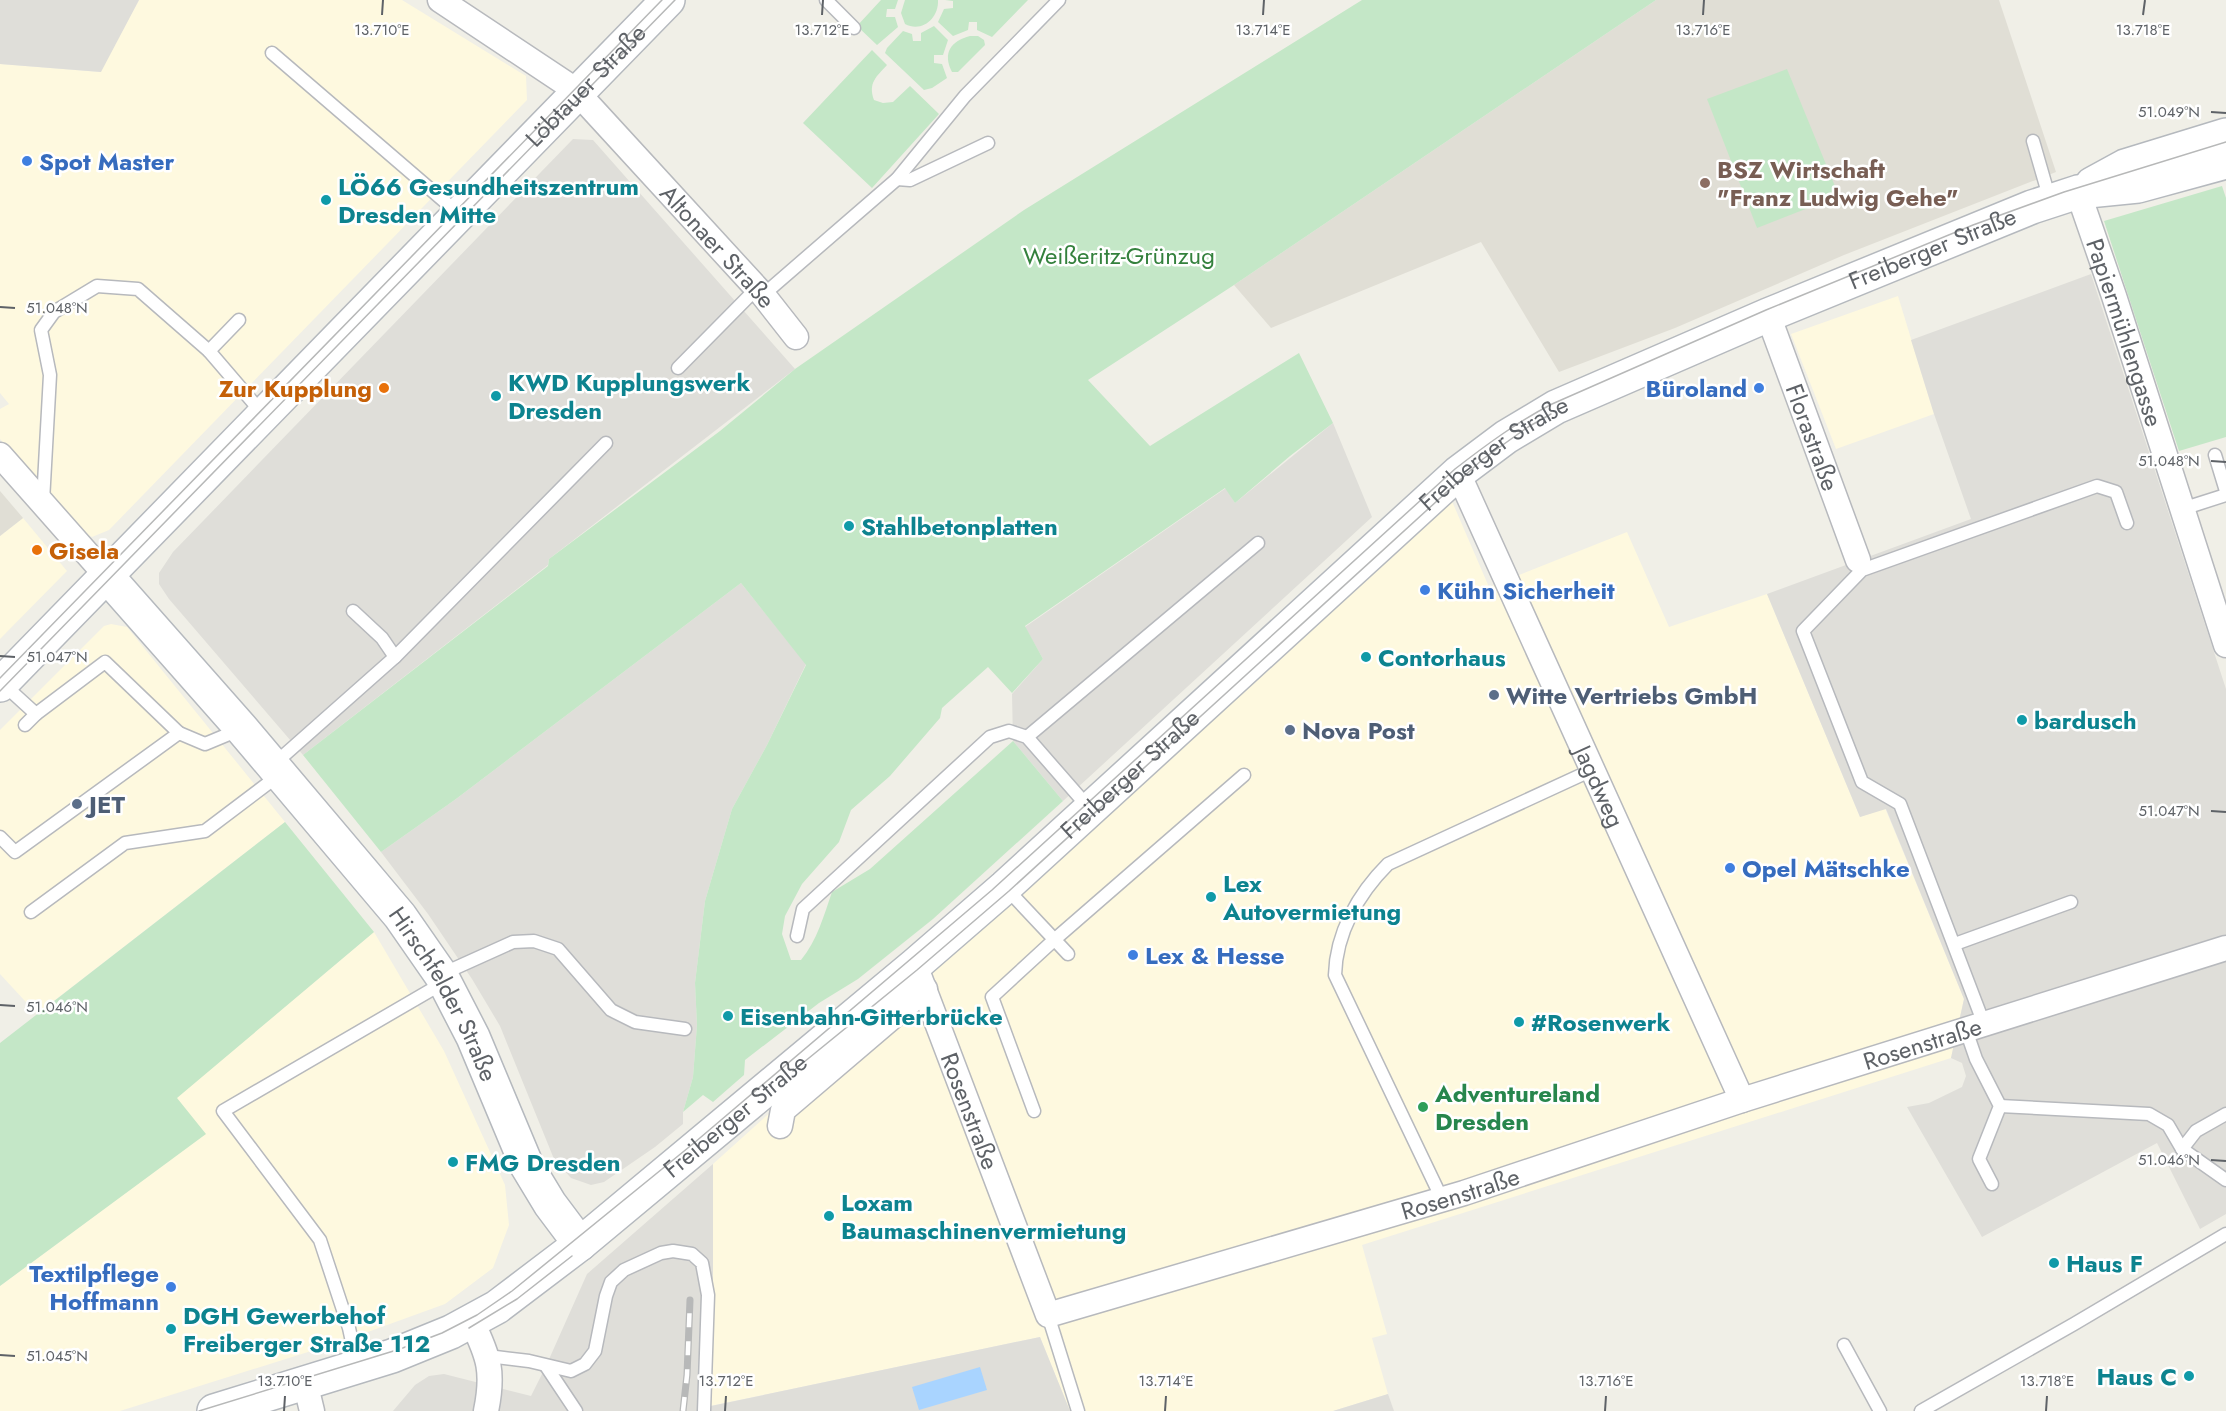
<svg xmlns="http://www.w3.org/2000/svg" width="2226" height="1411" viewBox="0 0 2226 1411" font-family="Jost,sans-serif">
	<style>
		.commercial { fill: #fef9df }
		.industrial { fill: #dfded9 }
		.education { fill: #e0ded5 }
		.green { fill: #c4e7c7 }
		.water { fill: #a9d4ff }
		.lines { fill: none; stroke-linecap: round; stroke-linejoin: round }
		.lane-casing { stroke: #b7b9bd; stroke-width: 15 }
		.street-casing { stroke: #b7b9bd; stroke-width: 27 }
		.secondary-casing { stroke: #b5b9be; stroke-width: 36 }
		.lane { stroke: #fff; stroke-width: 12 }
		.street { stroke: #fff; stroke-width: 24 }
		.secondary { stroke: #fff; stroke-width: 33 }
		.tram { stroke: #b7b8b8; stroke-width: 1.5 }
		.rail-casing { stroke: #b7b8b8; stroke-width: 7 }
		.rail { stroke: #fff; stroke-width: 4.5; stroke-dasharray: 14; stroke-linecap: butt }
		.ticks { fill: none; stroke: #5e6267; stroke-width: 2 }
		.shop-dot { fill: #3f7fe0; stroke: #fff; stroke-width: 2 }
		.education-dot { fill: #8d6e63; stroke: #fff; stroke-width: 2 }
		.culture-dot { fill: #0f9aa8; stroke: #fff; stroke-width: 2 }
		.food-dot { fill: #e8710a; stroke: #fff; stroke-width: 2 }
		.service-dot { fill: #5c6f8a; stroke: #fff; stroke-width: 2 }
		.leisure-dot { fill: #2e9e5b; stroke: #fff; stroke-width: 2 }
		.labels { text-anchor: middle; dominant-baseline: central; stroke-width: 5; stroke-linejoin: round; paint-order: stroke }
		.street-label { font-size: 24px; fill: #5e6267; stroke: #fff }
		.shop-label { font-size: 24px; font-weight: bold; fill: #366cbe; stroke: #fff; text-anchor: start }
		.education-label { font-size: 24px; font-weight: bold; fill: #785e54; stroke: #fff; text-anchor: start }
		.culture-label { font-size: 24px; font-weight: bold; fill: #0d838f; stroke: #fff; text-anchor: start }
		.park-label { font-size: 24px; fill: #34813d; stroke: #fff }
		.food-label { font-size: 24px; font-weight: bold; fill: #c56008; stroke: #fff; text-anchor: end }
		.service-label { font-size: 24px; font-weight: bold; fill: #4e5e75; stroke: #fff; text-anchor: start }
		.leisure-label { font-size: 24px; font-weight: bold; fill: #27864d; stroke: #fff; text-anchor: start }
		.ticks-label { font-size: 15px; text-anchor: middle; fill: #5e6267; stroke: #fff; stroke-width: 5; stroke-linejoin: round; paint-order: stroke }
	</style>
	<rect width="100%" height="100%" fill="#f0efe7"/>
	<g class="commercial">
		<path d="M139 0H402L526 76 527 100 109 530 92 537 77 529 0 439V409L9 404 0 393V64L100 72Z"/>
		<path d="M1898 296 1934 414 1836 449 1791 334Z"/>
		<path d="M1451 499 1489 587 1627 532 1669 627 1767 594 1860 817 1885 808 1964 999 1951 1058 1362 1245 1387 1334 1372 1338 1388 1394 1333 1411H1070L1040 1337 710 1406 713 1285V1164Z"/>
		<path d="M23 518 67 571 0 639V536Z"/>
		<path d="M111 624 127 627 285 822 37 1014 0 974V730L104 626Z"/>
		<path d="M374 932 444 1051 505 1185 509 1225 493 1268 445 1304 343 1341 120 1411H0V1286L205 1134 176 1098Z"/>
	</g>
	<g class="industrial">
		<path d="M0 0H139L101 72 0 64Z"/>
		<path d="M573 139 593 140 795 369 549 559 548 565 303 755 169 599 159 584V573L173 552Z"/>
		<path d="M2091 274 2226 689V1214L2200 1229 2157 1143 1982 1237 1907 1107 1929 1103 1962 1087 1966 1076 1962 1063 1951 1058 1964 999 1886 809 1860 817 1767 594 1971 519 1934 414 1911 340Z"/>
		<path d="M1333 423 1372 517 1063 801 1013 741 1012 694 1043 659 1025 627 1226 488 1235 503Z"/>
		<path d="M741 583 806 664 767 745 732 809 705 901 695 983 697 1025 693 1077 683 1112V1124L655 1147 604 1182 591 1185 571 1178 554 1159 500 1026 472 979 428 914 381 852 456 799Z"/>
		<path d="M713 1164V1285L711 1406 1040 1337 1070 1411H393L415 1385 429 1376 444 1374 531 1396 546 1366 587 1274Z"/>
		<path d="M1388 1394 1394 1411H1333Z"/>
	</g>
	<g class="education">
		<path d="M1656 0H1999L2056 172 1844 255 1675 328 1559 372 1481 242 1271 328 1234 285Z"/>
		<path d="M0 491 23 518 0 536Z"/>
	</g>
	<g class="green">
		<path d="M881 0H898L895 9H887L886 17H895L898 27 877 45 857 26Z"/>
		<path d="M905 0H938C939 18 922 33 905 24L901 13Z"/>
		<path d="M945 0H1028L992 37 977 30V22H969L968 30 953 36 938 22 944 9 953 8V1Z"/>
		<path d="M1362 0H1656L1234 285 1088 380 1150 446 1299 353 1333 423 1290 456 1235 503 1225 488 1025 626 1043 659 1012 693 988 667 942 708 940 718 890 776 851 810 839 842 802 884 785 916 782 934 791 960H801C817 941 824 915 832 892L870 869 1013 741 1063 801 933 919 858 979 819 1003 745 1060 744 1075 713 1102 703 1095 683 1112 693 1077 697 1025 695 983 705 901 732 809 767 745 806 665 741 583 456 799 381 852 303 755 548 566 549 559 720 431 795 369 1024 210Z"/>
		<path d="M934 26 948 40 943 55H934V63L942 64 947 78 932 88 924 90 885 53 887 48 903 31 912 34 913 41H921V33Z"/>
		<path d="M970 36H978L984 40 985 45 958 72H952C942 53 951 41 970 36Z"/>
		<path d="M872 50 887 65C876 77 868 83 874 100L883 103 893 102 910 86 939 114 872 188 803 123Z"/>
		<path d="M1787 69 1839 196 1757 228 1707 99Z"/>
		<path d="M2222 186 2226 198V437L2179 451 2104 221Z"/>
		<path d="M285 822 374 932 177 1098 206 1134 0 1286V1043Z"/>
	</g>
	<path class="water" d="M980 1367 987 1390 919 1410 912 1387Z"/>
	<g class="lines">
		<defs>
			<g id="lane">
				<path d="M826 0 854 28"/>
				<path d="M272 53 458 213"/>
				<path d="M2033 141 2050 200"/>
				<path d="M897 179 910 180 988 143"/>
				<path d="M763 295 897 179 965 96 1059 0"/>
				<path d="M239 320 209 351 263 414"/>
				<path d="M678 368 757 288"/>
				<path d="M2215 455 2226 491"/>
				<path d="M43 501 50 375 41 330 54 312 97 286 138 289 209 351"/>
				<path d="M2182 509 2226 495"/>
				<path d="M353 611 382 638 395 657"/>
				<path d="M2 683 36 714 105 662 179 733"/>
				<path d="M25 725 36 714"/>
				<path d="M1027 737 1258 543"/>
				<path d="M273 765 395 657 606 443"/>
				<path d="M0 837 15 852 179 733 205 744 241 729"/>
				<path d="M1005 887 1068 954"/>
				<path d="M31 912 125 843 205 831 279 775"/>
				<path d="M797 936 803 909 990 737 1009 731 1027 737 1089 808"/>
				<path d="M1955 944 2071 902"/>
				<path d="M442 974 513 942 534 941 558 949 611 1010 635 1022 685 1029"/>
				<path d="M1984 1024 1900 804 1862 782 1803 631 1862 570 2097 486 2116 492 2127 523"/>
				<path d="M1966 1030 1976 1059 2000 1106 1979 1159 1992 1184"/>
				<path d="M2000 1106 2149 1114 2168 1125 2182 1149 2226 1180"/>
				<path d="M1034 1111 992 997 1054 940 1244 775"/>
				<path d="M2182 1149 2196 1131 2226 1114"/>
				<path d="M1442 1199 1335 975C1336 933 1358 894 1388 864L1592 770"/>
				<path d="M1048 1315 1078 1411"/>
				<path d="M1844 1345 1880 1411"/>
				<path d="M488 1356 529 1361 571 1371 585 1364 595 1351 606 1296 611 1282 624 1270 661 1253 673 1251 692 1254 702 1263 708 1295 704 1411"/>
				<path d="M357 1365 349 1328 320 1240 223 1111 443 983"/>
				<path d="M546 1366 576 1411"/>
				<path d="M1921 1411 2074 1324 2226 1234"/>
			</g>
			<g id="street">
				<path id="s1" d="M440 0 574 89 763 295 796 337"/>
				<path id="s2" d="M2078 192 2114 296 2226 645"/>
				<path id="s3" d="M1768 315 1858 560"/>
				<path d="M0 455 106 575"/>
				<path id="s4" d="M1458 473 1742 1100"/>
				<path id="s5" d="M915 965 1048 1315 1464 1193 1742 1100 2226 948"/>
				<path d="M780 1126 783 1110 925 989"/>
				<path d="M472 1322C489 1357 494 1372 486 1411"/>
				<path d="M305 1382 312 1411"/>
			</g>
			<g id="secondary">
				<path d="M2092 184 2125 166 2226 135"/>
				<path id="s6" d="M106 575 242 729 400 916 441 975 473 1037 527 1166 550 1204 580 1244"/>
				<path id="s7" d="M0 685 668 0"/>
				<path id="s8" d="M214 1411 392 1356 451 1332 497 1307 580 1244 915 965 1005 887 1458 473 1506 437 1556 407 1768 315 2032 207 2078 192 2138 186 2226 162"/>
			</g>
		</defs>
		<use href="#lane" class="lane-casing"/>
		<use href="#street" class="street-casing"/>
		<use href="#secondary" class="secondary-casing"/>
		<use href="#lane" class="lane"/>
		<use href="#street" class="street"/>
		<use href="#secondary" class="secondary"/>
		<g class="tram">
			<path d="M0 678 662 0"/>
			<path d="M0 691 675 0"/>
			<path d="M793 1071 917 970 1009 891 1483 459 1528 427 1551 414"/>
			<path d="M469 1328 517 1299 572 1256"/>
			<path d="M199 1411 400 1349 442 1333 477 1315 512 1291 694 1143 992 890 1455 469C1486 445 1517 422 1552 404L1766 310 1973 225 2064 192 2226 142"/>
		</g>
		<defs>
			<path id="rail" d="M683 1411 687 1375 690 1300"/>
		</defs>
		<use href="#rail" class="rail-casing"/>
		<use href="#rail" class="rail"/>
	</g>
	<path class="ticks" d="M382 15 383 0M822 15 823 0M1263 15 1264 0M1703 15 1704 0M2143 15 2145 0M2211 112 2226 113M0 307 15 308M2211 461 2226 462M0 656 15 657M2211 811 2226 812M0 1005 15 1006M2211 1160 2226 1161M0 1355 15 1356M284 1411 285 1396M725 1411 726 1396M1165 1411 1166 1396M1605 1411 1606 1396M2046 1411 2047 1396"/>
	<g class="shop-dot">
		<circle cx="27" cy="161" r="6"/>
		<circle cx="1759" cy="388" r="6"/>
		<circle cx="1425" cy="590" r="6"/>
		<circle cx="1730" cy="868" r="6"/>
		<circle cx="1133" cy="955" r="6"/>
		<circle cx="171" cy="1287" r="6"/>
	</g>
	<circle class="education-dot" cx="1705" cy="183" r="6"/>
	<g class="culture-dot">
		<circle cx="326" cy="200" r="6"/>
		<circle cx="496" cy="396" r="6"/>
		<circle cx="849" cy="526" r="6"/>
		<circle cx="1366" cy="657" r="6"/>
		<circle cx="2022" cy="720" r="6"/>
		<circle cx="1211" cy="897" r="6"/>
		<circle cx="728" cy="1016" r="6"/>
		<circle cx="1519" cy="1022" r="6"/>
		<circle cx="453" cy="1162" r="6"/>
		<circle cx="829" cy="1216" r="6"/>
		<circle cx="2054" cy="1263" r="6"/>
		<circle cx="171" cy="1329" r="6"/>
		<circle cx="2189" cy="1376" r="6"/>
	</g>
	<g class="food-dot">
		<circle cx="384" cy="388" r="6"/>
		<circle cx="37" cy="550" r="6"/>
	</g>
	<g class="service-dot">
		<circle cx="1494" cy="695" r="6"/>
		<circle cx="1290" cy="730" r="6"/>
		<circle cx="77" cy="804" r="6"/>
	</g>
	<circle class="leisure-dot" cx="1423" cy="1107" r="6"/>
	<g class="labels">
		<g class="street-label">
			<text stroke="none"><textPath href="#s7" startOffset="838">Löbtauer Straße</textPath></text>
			<text stroke="none"><textPath href="#s1" startOffset="374">Altonaer Straße</textPath></text>
			<text stroke="none"><textPath href="#s8" startOffset="2102">Freiberger Straße</textPath></text>
			<text stroke="none"><textPath href="#s2" startOffset="148">Papiermühlengasse</textPath></text>
			<text stroke="none"><textPath href="#s3" startOffset="130">Florastraße</textPath></text>
			<text stroke="none"><textPath href="#s8" startOffset="1616">Freiberger Straße</textPath></text>
			<text stroke="none"><textPath href="#s8" startOffset="1130">Freiberger Straße</textPath></text>
			<text stroke="none"><textPath href="#s4" startOffset="344">Jagdweg</textPath></text>
			<text stroke="none"><textPath href="#s6" startOffset="540">Hirschfelder Straße</textPath></text>
			<text stroke="none"><textPath href="#s5" startOffset="1290">Rosenstraße</textPath></text>
			<text stroke="none"><textPath href="#s5" startOffset="156">Rosenstraße</textPath></text>
			<text stroke="none"><textPath href="#s8" startOffset="608">Freiberger Straße</textPath></text>
			<text stroke="none"><textPath href="#s5" startOffset="804">Rosenstraße</textPath></text>
		</g>
		<g class="shop-label">
			<text x="39" y="161">Spot Master</text>
			<text x="1747" y="388" text-anchor="end">Büroland</text>
			<text x="1437" y="590">Kühn Sicherheit</text>
			<text x="1742" y="868">Opel Mätschke</text>
			<text x="1145" y="955">Lex &amp; Hesse</text>
			<text x="159" y="1273" text-anchor="end">Textilpflege<tspan x="159" dy="28">Hoffmann</tspan></text>
		</g>
		<g class="education-label">
			<text x="1717" y="169">BSZ Wirtschaft<tspan x="1717" dy="28">"Franz Ludwig Gehe"</tspan></text>
		</g>
		<g class="culture-label">
			<text x="338" y="186">LÖ66 Gesundheitszentrum<tspan x="338" dy="28">Dresden Mitte</tspan></text>
			<text x="508" y="382">KWD Kupplungswerk<tspan x="508" dy="28">Dresden</tspan></text>
			<text x="861" y="526">Stahlbetonplatten</text>
			<text x="1378" y="657">Contorhaus</text>
			<text x="2034" y="720">bardusch</text>
			<text x="1223" y="883">Lex<tspan x="1223" dy="28">Autovermietung</tspan></text>
			<text x="740" y="1016">Eisenbahn-Gitterbrücke</text>
			<text x="1531" y="1022">#Rosenwerk</text>
			<text x="465" y="1162">FMG Dresden</text>
			<text x="841" y="1202">Loxam<tspan x="841" dy="28">Baumaschinenvermietung</tspan></text>
			<text x="2066" y="1263">Haus F</text>
			<text x="183" y="1315">DGH Gewerbehof<tspan x="183" dy="28">Freiberger Straße 112</tspan></text>
			<text x="2177" y="1376" text-anchor="end">Haus C</text>
		</g>
		<g class="park-label">
			<text x="1119" y="255">Weißeritz-Grünzug</text>
		</g>
		<g class="food-label">
			<text x="372" y="388">Zur Kupplung</text>
			<text x="49" y="550" text-anchor="start">Gisela</text>
		</g>
		<g class="service-label">
			<text x="1506" y="695">Witte Vertriebs GmbH</text>
			<text x="1302" y="730">Nova Post</text>
			<text x="89" y="804">JET</text>
		</g>
		<g class="leisure-label">
			<text x="1435" y="1093">Adventureland<tspan x="1435" dy="28">Dresden</tspan></text>
		</g>
	</g>
	<g class="ticks-label">
		<text x="382" y="35">13.710°E</text>
		<text x="822" y="35">13.712°E</text>
		<text x="1263" y="35">13.714°E</text>
		<text x="1703" y="35">13.716°E</text>
		<text x="2143" y="35">13.718°E</text>
		<text x="2169" y="117">51.049°N</text>
		<text x="57" y="313">51.048°N</text>
		<text x="2169" y="466">51.048°N</text>
		<text x="57" y="662">51.047°N</text>
		<text x="2169" y="816">51.047°N</text>
		<text x="57" y="1012">51.046°N</text>
		<text x="2169" y="1165">51.046°N</text>
		<text x="57" y="1361">51.045°N</text>
		<text x="285" y="1386">13.710°E</text>
		<text x="726" y="1386">13.712°E</text>
		<text x="1166" y="1386">13.714°E</text>
		<text x="1606" y="1386">13.716°E</text>
		<text x="2047" y="1386">13.718°E</text>
	</g>
</svg>
